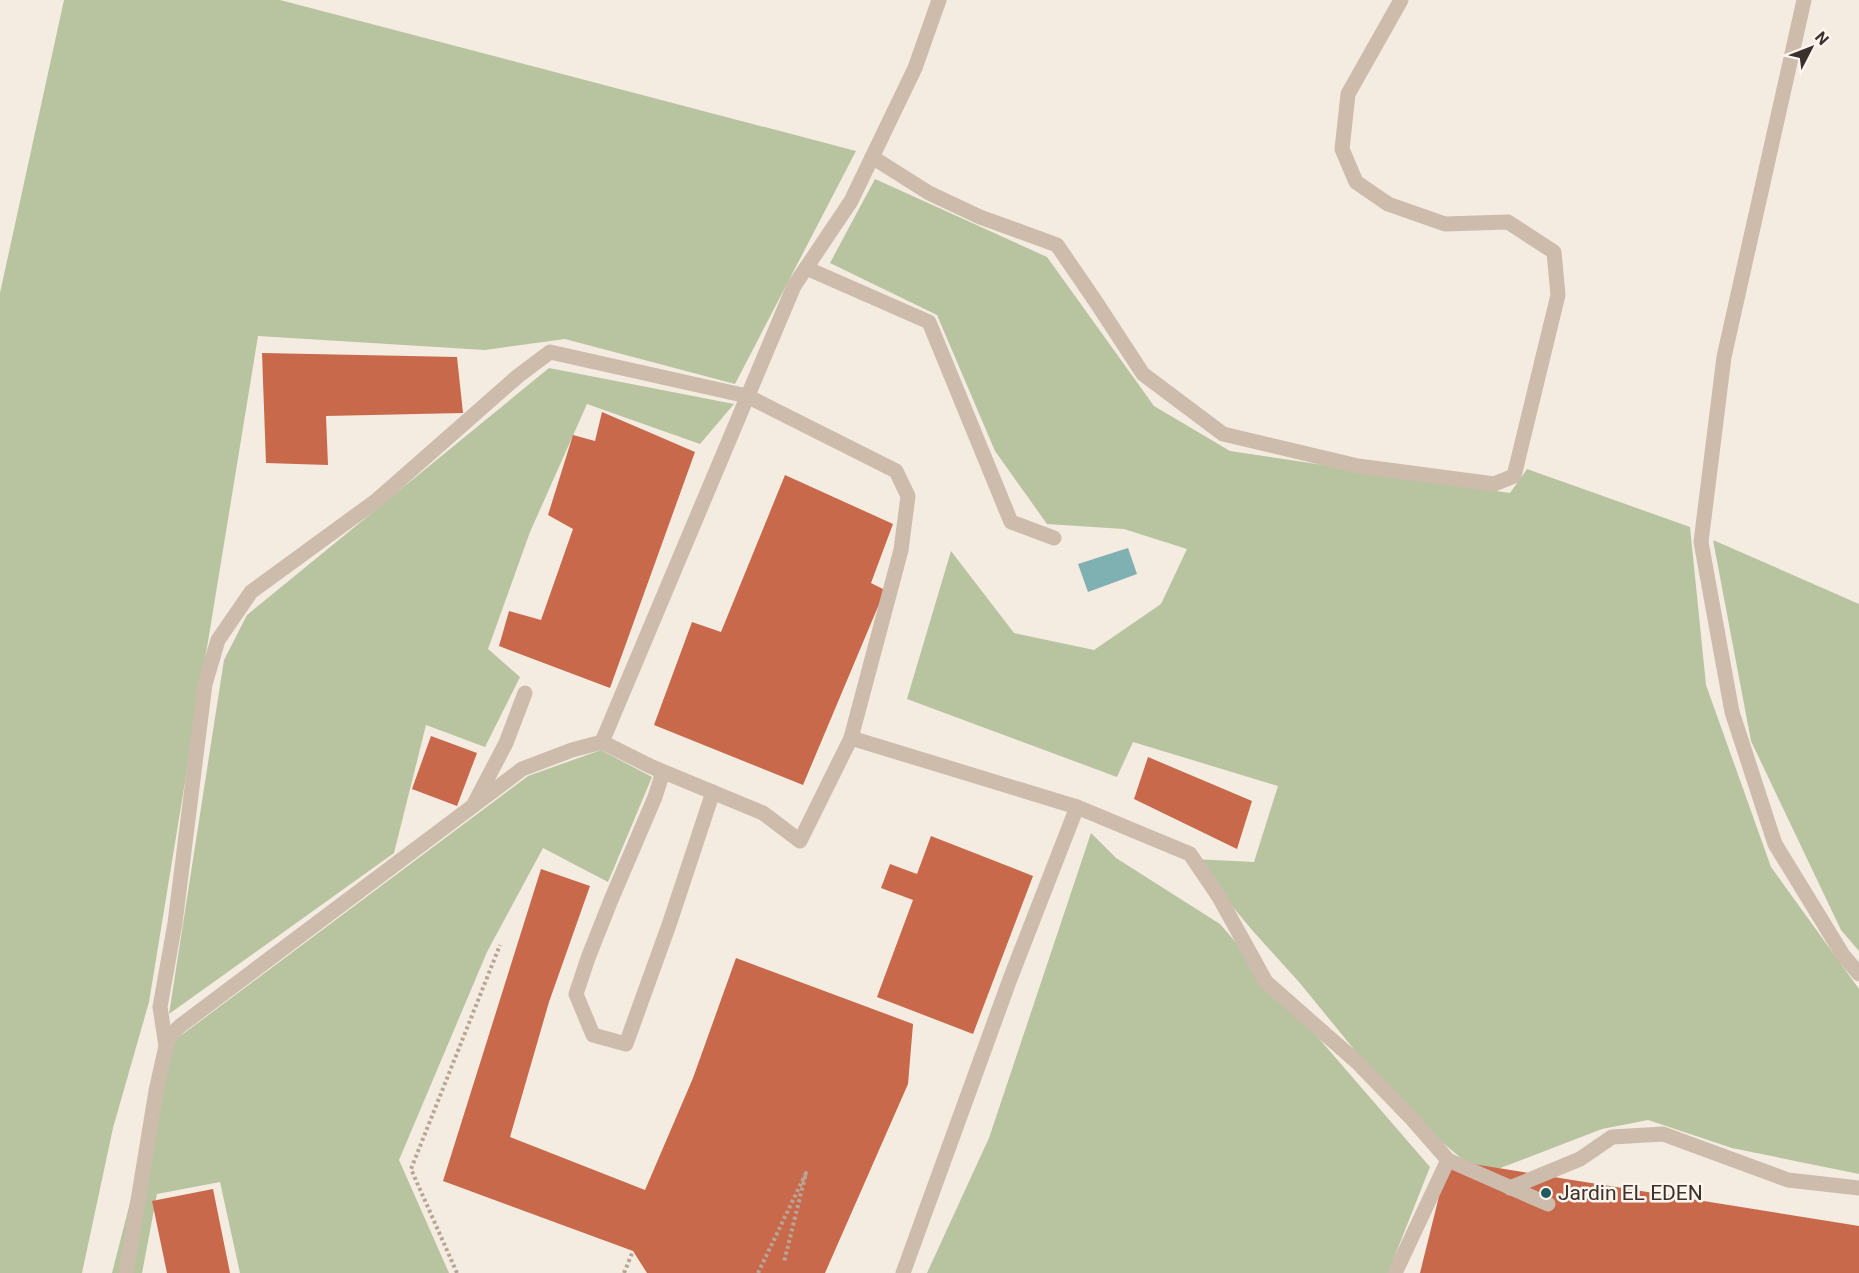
<svg xmlns="http://www.w3.org/2000/svg" width="1859" height="1273" viewBox="0 0 1859 1273" font-family="Roboto,sans-serif">
	<style>
		.green { fill: #b8c4a0 }
		.water { fill: #7fb0b2 }
		.building { fill: #c8694b }
		.lines { fill: none; stroke-linecap: round; stroke-linejoin: round }
		.path { stroke: #b9a596; stroke-width: 4; stroke-dasharray: 3 3; stroke-linecap: butt }
		.minor { stroke: #cdbbac; stroke-width: 15 }
		.poi-dot { fill: #1f5a5e; stroke: #fbf5ee; stroke-width: 2 }
		.labels { text-anchor: middle; dominant-baseline: central; stroke-width: 5; stroke-linejoin: round; paint-order: stroke }
		.poi-label { font-size: 21px; fill: #3b302b; stroke: #fbf5ee; text-anchor: start }
	</style>
	<rect width="100%" height="100%" fill="#f4ebe1"/>
	<g class="green">
		<path d="M64 0H280L856 151 735 384 565 339 485 350 258 336 149 1002 113 1128 82 1273H0V293Z"/>
		<path d="M875 179 1047 257 1154 406 1230 451 1510 493 1527 469 1690 527 1706 685 1771 867 1859 989V1174L1732 1148 1648 1120 1602 1129 1482 1175 1406 1113 1299 982 1252 930 1193 859 1254 862 1278 786 1133 742 1117 777 907 699 951 551 1014 633 1094 650 1161 604 1187 549 1124 529 1047 524 995 451 937 315 830 263Z"/>
		<path d="M549 368 734 404 700 444 587 404 530 532 488 649 520 677 485 747 426 725 394 853 169 1014 224 660 247 615Z"/>
		<path d="M1713 540 1859 604V951L1841 930 1751 741Z"/>
		<path d="M601 750 652 777 608 882 543 848 487 952 399 1160 449 1273H240L220 1182 157 1194 142 1273H112L171 1043 528 776Z"/>
		<path d="M1091 833 1116 858 1220 924 1430 1167 1388 1273H927L989 1138Z"/>
	</g>
	<path class="water" d="M1128 548 1137 574 1088 592 1078 564Z"/>
	<g class="building">
		<path d="M262 353 457 357 463 413 326 416 328 465 266 463Z"/>
		<path d="M602 412 695 452 610 688 499 646 509 611 541 620 573 529 548 515 573 435 595 441Z"/>
		<path d="M785 475 893 524 871 583 885 590 803 785 654 725 692 622 721 632Z"/>
		<path d="M431 736 477 753 457 806 412 789Z"/>
		<path d="M1148 757 1252 801 1237 849 1134 799Z"/>
		<path d="M931 836 1033 876 973 1034 877 997 913 900 881 888 890 864 917 874Z"/>
		<path d="M541 869 590 886 549 1002 510 1137 645 1190 693 1078 736 958 913 1024 908 1084 825 1273H647L633 1251 443 1181Z"/>
		<path d="M1448 1160 1859 1226V1273H1420Z"/>
		<path d="M213 1189 230 1273H167L152 1201Z"/>
	</g>
	<g class="lines">
		<g class="path">
			<path d="M457 1273 411 1169 500 945"/>
			<path d="M624 1273 633 1251"/>
			<path d="M758 1273 806 1173 784 1262"/>
		</g>
		<g class="minor">
			<path d="M1804 0 1724 357 1701 542 1732 712 1775 844 1843 955 1859 974"/>
			<path d="M872 157 929 193 980 217 1057 245 1096 302 1143 374 1223 434 1358 466 1494 484 1514 476 1558 295 1554 252 1508 222 1445 224 1388 204 1356 182 1342 149 1348 94 1401 0"/>
			<path d="M806 268 929 322 1011 522 1054 538"/>
			<path d="M851 738 1077 807 1190 854 1219 897 1266 982 1357 1062 1412 1119 1448 1160 1548 1204"/>
			<path d="M602 742 794 286 851 201 915 68 939 0"/>
			<path d="M663 772 655 797 611 900 588 958 576 994 593 1035 626 1044 670 922 713 792"/>
			<path d="M474 804 506 743 525 693"/>
			<path d="M1510 1188 1580 1159 1612 1137 1663 1134 1788 1180 1859 1188"/>
			<path d="M126 1273 156 1091 166 1046 171 1035 180 1026 522 769 572 750 602 742 652 767 763 813 800 841 851 738 901 550 908 496 896 471 747 396 550 352 518 376 377 500 251 592 218 640 205 684 175 923 160 1007 166 1046"/>
			<path d="M903 1273 1010 979 1077 807"/>
			<path d="M1395 1273 1448 1160"/>
		</g>
	</g>
	<circle class="poi-dot" cx="1546" cy="1193" r="6"/>
	<g class="labels">
		<g class="poi-label">
			<text x="1558" y="1193">Jardin EL EDEN</text>
		</g>
	</g>
	<g transform="translate(1811 48) rotate(48)" stroke="#fbf5ee" stroke-width="4.5" paint-order="stroke">
	<path d="M0-4.5L10 22L0 15L-10 22Z" fill="#3b302b"/>
	<text y="-9" font-size="16" font-weight="bold" text-anchor="middle" fill="#3b302b">N</text>
	</g>
</svg>
